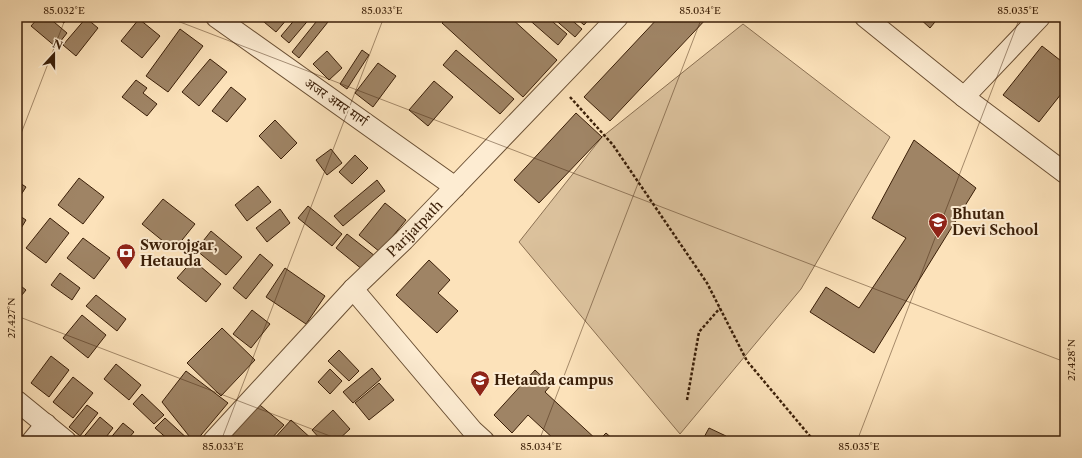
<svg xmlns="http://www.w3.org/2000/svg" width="1082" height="458" viewBox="0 0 1082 458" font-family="'Libre Caslon Text','Noto Serif Devanagari',serif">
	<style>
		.green { fill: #dbc19c; stroke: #8b7052 }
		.building { fill: #9f8465; stroke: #3b1f08 }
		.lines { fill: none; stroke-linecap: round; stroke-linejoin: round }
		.minor-casing { stroke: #6b5034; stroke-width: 22 }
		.path { stroke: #3b1f08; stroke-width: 2.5; stroke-dasharray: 3 2; stroke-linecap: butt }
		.minor { stroke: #fdecd2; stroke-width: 20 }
		.ticks { fill: none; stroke: #3b1f08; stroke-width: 1; stroke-opacity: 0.45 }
		.labels { text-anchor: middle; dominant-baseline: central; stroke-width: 4; stroke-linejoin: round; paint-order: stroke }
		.street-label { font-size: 14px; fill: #3b1f08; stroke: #fdecd2 }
		.poi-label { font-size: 14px; font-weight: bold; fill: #3b1f08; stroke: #fdecd2; text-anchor: start }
		.neatline { fill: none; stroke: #3b1f08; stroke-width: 1.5 }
		.ticks-label { font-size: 10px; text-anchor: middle; fill: #3b1f08 }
	</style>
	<rect width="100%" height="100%" fill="#fce2ba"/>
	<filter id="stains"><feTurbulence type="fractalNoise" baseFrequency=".005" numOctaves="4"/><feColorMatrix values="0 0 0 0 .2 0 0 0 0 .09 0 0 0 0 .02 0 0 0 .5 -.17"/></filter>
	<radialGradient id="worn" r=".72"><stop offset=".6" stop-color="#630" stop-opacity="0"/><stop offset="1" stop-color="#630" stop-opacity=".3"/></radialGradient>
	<path class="green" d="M743 24 890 137 801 289 680 434 519 242 602 137Z"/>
	<g class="building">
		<path d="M39 17H48L67 33 56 47 31 26Z"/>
		<path d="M56 17H69L64 23Z"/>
		<path d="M258 17H286L288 18 276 32Z"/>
		<path d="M297 17H311L289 43 281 36Z"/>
		<path d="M320 17H332L299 58 292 52Z"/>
		<path d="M448 17H510L557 60 523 97 442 23Z"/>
		<path d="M526 17H547L567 34 558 45Z"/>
		<path d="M552 17H568L582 29 575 37Z"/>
		<path d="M575 17H591L584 25Z"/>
		<path d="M659 17H708L610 121 584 97Z"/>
		<path d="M918 17H939L930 28Z"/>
		<path d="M86 18 98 28 76 56 63 45Z"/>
		<path d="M139 19 160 36 142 58 121 41Z"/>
		<path d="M180 29 203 46 168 92 146 76Z"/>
		<path d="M1042 46 1065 64V89L1039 122 1003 95Z"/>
		<path d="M362 50 369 55 347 89 340 84Z"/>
		<path d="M456 50 514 99 500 114 443 65Z"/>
		<path d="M327 51 342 68 329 80 313 64Z"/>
		<path d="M210 59 227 72 199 106 182 92Z"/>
		<path d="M378 63 396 76 373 107 355 93Z"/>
		<path d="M136 80 147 88 143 93 157 104 147 116 122 97Z"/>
		<path d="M434 81 453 97 428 126 409 110Z"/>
		<path d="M231 87 246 99 227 122 212 111Z"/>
		<path d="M576 113 602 137 539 203 514 180Z"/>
		<path d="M275 120 297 143 281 159 259 136Z"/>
		<path d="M914 140 976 188 874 353 810 312 826 287 859 308 906 238 872 218Z"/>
		<path d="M331 149 342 163 327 175 316 160Z"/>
		<path d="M355 155 368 168 352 184 339 172Z"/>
		<path d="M79 178 104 197 83 224 58 205Z"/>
		<path d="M377 180 385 191 343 226 334 216Z"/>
		<path d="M17 181 26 187 17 201Z"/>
		<path d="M258 186 271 202 247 221 235 205Z"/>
		<path d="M163 199 195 224 174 250 142 224Z"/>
		<path d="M385 203 406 220 380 252 359 235Z"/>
		<path d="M308 206 342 234 332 246 298 218Z"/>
		<path d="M280 209 290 223 267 242 256 228Z"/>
		<path d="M17 214 26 220 17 235Z"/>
		<path d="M50 218 69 233 46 263 26 248Z"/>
		<path d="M211 231 242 257 226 275 196 250Z"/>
		<path d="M347 234 375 256 363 270 336 248Z"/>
		<path d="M83 238 110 258 94 279 67 258Z"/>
		<path d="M260 254 273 265 246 299 233 288Z"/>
		<path d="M193 260 221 284 206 302 177 278Z"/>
		<path d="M429 260 450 280 438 293 458 311 437 333 396 295Z"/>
		<path d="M285 268 325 296 306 324 266 297Z"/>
		<path d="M60 273 80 288 72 300 51 285Z"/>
		<path d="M17 283 26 290 17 301Z"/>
		<path d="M96 295 126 319 117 331 86 306Z"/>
		<path d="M252 310 270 324 251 348 233 334Z"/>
		<path d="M82 315 106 335 88 358 63 338Z"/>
		<path d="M222 328 255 360 221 396 187 363Z"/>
		<path d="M339 350 359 371 349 381 328 361Z"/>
		<path d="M51 356 69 370 49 397 31 383Z"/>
		<path d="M116 364 141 385 129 400 104 379Z"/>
		<path d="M372 368 381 379 353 403 343 392Z"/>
		<path d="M330 369 342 381 330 394 318 382Z"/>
		<path d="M535 370 551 385 545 392 598 441H556L528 415 512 433 494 415Z"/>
		<path d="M186 371 228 403 196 441H193L162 402Z"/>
		<path d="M73 377 93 393 73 418 53 402Z"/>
		<path d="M379 383 394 400 369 420 355 403Z"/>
		<path d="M142 394 164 415 154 424 133 404Z"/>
		<path d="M255 401 284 425 269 441H221Z"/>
		<path d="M87 405 98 413 80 436 69 427Z"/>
		<path d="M333 410 350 429 337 441H322L312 430Z"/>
		<path d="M100 417 113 428 103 441H83L81 440Z"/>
		<path d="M165 418 190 441H170L155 428Z"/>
		<path d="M291 420 314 441H272Z"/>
		<path d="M123 423 134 432 126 441H108Z"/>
		<path d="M709 428 726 436 724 441H702Z"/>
		<path d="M606 433 615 441H598Z"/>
	</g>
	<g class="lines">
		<defs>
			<g id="minor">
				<path d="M216 17 455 187"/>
				<path d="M865 17 964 97 1065 173"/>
				<path d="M964 97 1040 17"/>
				<path d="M353 289 473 431 484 441"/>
				<path d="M17 401 66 441"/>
				<path d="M32 441 46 424"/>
				<path id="s1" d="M213 441 353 289 404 240 618 17"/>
			</g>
		</defs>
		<use href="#minor" class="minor-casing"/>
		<g class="path">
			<path d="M570 97 613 145 707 283 747 361 814 441"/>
			<path d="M687 400 699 332 720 308"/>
		</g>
		<use href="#minor" class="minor"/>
	</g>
	<path class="ticks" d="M167 17 1065 362M17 144 66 17M17 316 343 441M221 441 384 17M539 441 702 17M857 441 1020 17"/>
	<defs>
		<symbol id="school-pin" viewBox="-11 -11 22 30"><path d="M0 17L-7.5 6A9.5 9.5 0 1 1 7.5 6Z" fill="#8f2418" stroke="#fdecd2"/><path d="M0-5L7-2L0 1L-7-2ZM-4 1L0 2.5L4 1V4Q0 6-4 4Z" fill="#fff"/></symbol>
		<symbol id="bank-pin" viewBox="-11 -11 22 30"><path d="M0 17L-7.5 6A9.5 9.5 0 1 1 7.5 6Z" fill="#8f2418" stroke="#fdecd2"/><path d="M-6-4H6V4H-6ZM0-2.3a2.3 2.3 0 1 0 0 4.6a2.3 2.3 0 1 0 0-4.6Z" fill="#fff"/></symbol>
		<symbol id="university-pin" viewBox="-11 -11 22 30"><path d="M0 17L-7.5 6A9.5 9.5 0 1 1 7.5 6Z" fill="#8f2418" stroke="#fdecd2"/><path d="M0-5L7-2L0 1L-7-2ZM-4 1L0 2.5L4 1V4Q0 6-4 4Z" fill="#fff"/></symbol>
	</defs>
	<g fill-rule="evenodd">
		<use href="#school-pin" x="927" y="211" width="22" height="30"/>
		<use href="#bank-pin" x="115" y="242" width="22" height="30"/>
		<use href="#university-pin" x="469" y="369" width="22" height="30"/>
	</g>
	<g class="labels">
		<g class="street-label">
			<text transform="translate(336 102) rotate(35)">अजर अमर मार्ग</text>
			<text stroke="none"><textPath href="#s1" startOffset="293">Parijatpath</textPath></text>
		</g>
		<g class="poi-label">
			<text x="952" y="214">Bhutan<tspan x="952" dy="16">Devi School</tspan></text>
			<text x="140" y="245">Sworojgar,<tspan x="140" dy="16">Hetauda</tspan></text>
			<text x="494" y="380">Hetauda campus</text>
		</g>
	</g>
	<rect width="1082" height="458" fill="none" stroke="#fce2ba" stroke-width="44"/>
	<g transform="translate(54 54) rotate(21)" stroke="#fdecd2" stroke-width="3" paint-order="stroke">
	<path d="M0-3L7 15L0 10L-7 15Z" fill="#3b1f08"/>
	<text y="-6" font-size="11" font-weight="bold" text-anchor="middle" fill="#3b1f08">N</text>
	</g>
	<rect x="22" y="22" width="1038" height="414" class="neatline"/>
	<g class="ticks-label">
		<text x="64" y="14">85.032°E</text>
		<text x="382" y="14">85.033°E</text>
		<text x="700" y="14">85.034°E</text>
		<text x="1018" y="14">85.035°E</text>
		<text transform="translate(11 318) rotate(-90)" y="4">27.427°N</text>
		<text transform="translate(1071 360) rotate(-90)" y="4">27.428°N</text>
		<text x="223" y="450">85.033°E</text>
		<text x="541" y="450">85.034°E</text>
		<text x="859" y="450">85.035°E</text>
	</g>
	<rect width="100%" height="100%" filter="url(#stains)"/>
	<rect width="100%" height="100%" fill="url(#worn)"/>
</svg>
